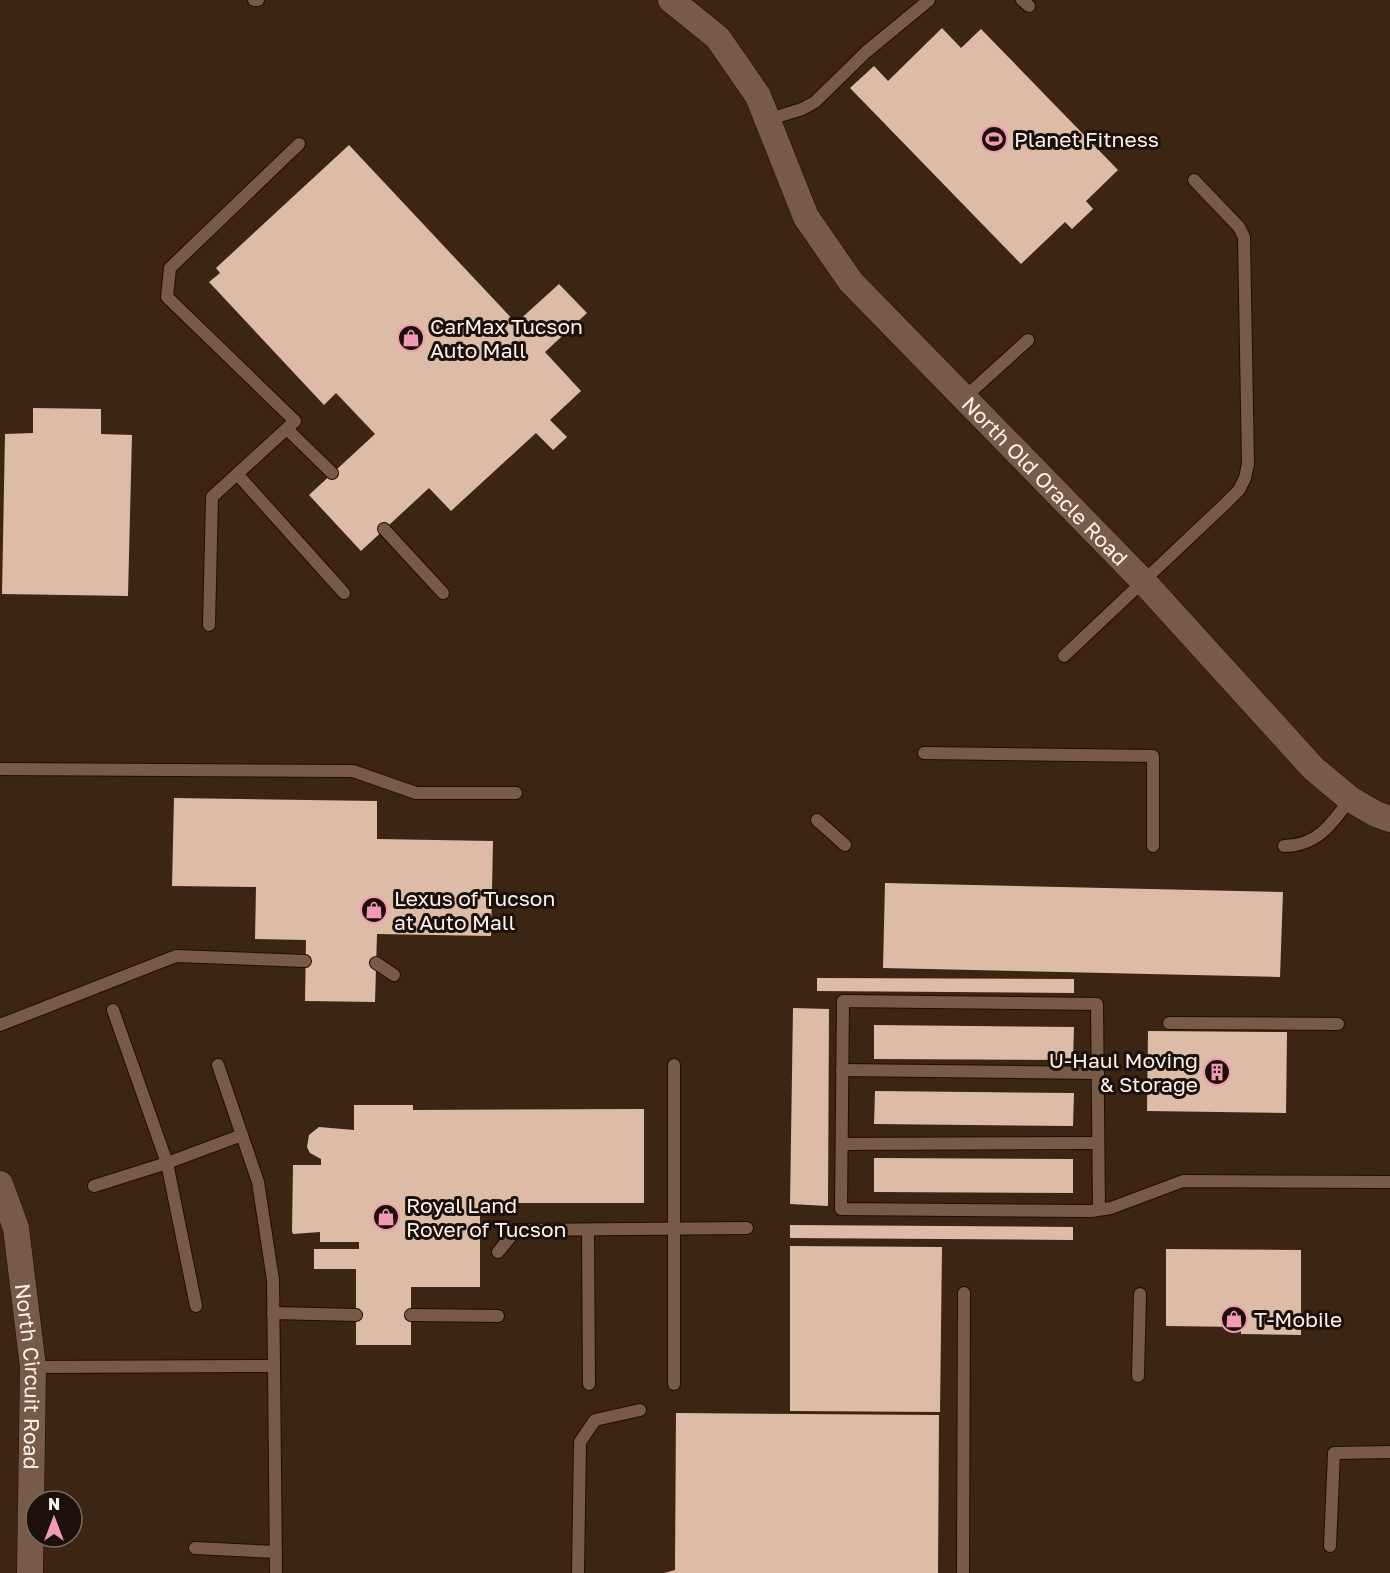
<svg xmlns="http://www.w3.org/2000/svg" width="1390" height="1573" viewBox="0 0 1390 1573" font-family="'Golos Text',sans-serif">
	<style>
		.building { fill: #dcbca7 }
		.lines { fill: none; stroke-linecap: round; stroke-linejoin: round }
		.lane-casing { stroke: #230d00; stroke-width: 14 }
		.street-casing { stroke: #230d00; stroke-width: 27 }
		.lane { stroke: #775b48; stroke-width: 12 }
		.street { stroke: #775b48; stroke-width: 26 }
		.labels { text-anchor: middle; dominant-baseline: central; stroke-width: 6; stroke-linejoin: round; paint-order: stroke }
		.poi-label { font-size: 21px; fill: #fdf2ec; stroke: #1c110a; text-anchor: start }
		.street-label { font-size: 21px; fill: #fdf2ec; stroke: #1c110a }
	</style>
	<rect width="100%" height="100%" fill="#3d2513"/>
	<g class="building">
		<path d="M942 28 961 48 981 29 1118 170 1086 201 1093 209 1072 229 1065 222 1021 264 850 88 874 66 888 81Z"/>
		<path d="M349 145 516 323 559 284 587 313 545 352 581 391 550 420 567 437 553 450 536 433 451 511 429 488 361 551 309 495 375 434 336 393 324 405 209 282 220 273 216 268Z"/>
		<path d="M33 408 101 409V434L132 435 128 596 2 594 5 434 33 433Z"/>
		<path d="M174 798 377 801V839L493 841 491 936 377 934 375 1002 305 1001 306 940 255 939 256 887 172 886Z"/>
		<path d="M885 883 1283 892 1280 977 883 968Z"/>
		<path d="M817 978 1074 979V993L817 991Z"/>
		<path d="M793 1008 829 1009 828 1206 790 1204Z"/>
		<path d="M874 1025 1074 1027 1073 1060 874 1059Z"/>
		<path d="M1148 1031 1287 1032 1286 1113 1147 1111Z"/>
		<path d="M875 1091 1074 1093 1073 1126 874 1124Z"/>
		<path d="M354 1105H413V1110L644 1109V1203H480V1287H411V1345H356V1269H314V1249H359V1242H320V1232L293 1234 292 1231 293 1165H321V1159L310 1153 307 1147 309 1135 319 1127 354 1130Z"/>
		<path d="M874 1158 1073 1159V1193L874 1192Z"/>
		<path d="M790 1225 1073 1227V1240L790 1238Z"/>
		<path d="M790 1246 942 1247 940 1412 790 1411Z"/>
		<path d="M1166 1249 1301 1250V1335L1241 1334V1327L1166 1326Z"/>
		<path d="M676 1413 939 1415 938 1573H664L675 1570Z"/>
	</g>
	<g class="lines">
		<defs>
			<g id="lane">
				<path d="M254 0H258"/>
				<path d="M1022 0 1029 6"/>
				<path d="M767 120 802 109 815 102 866 52 929 0"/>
				<path d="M964 398 1028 340"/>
				<path d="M287 429 332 473"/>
				<path d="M238 475 344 593"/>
				<path d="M384 529 443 593"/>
				<path d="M209 625 212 497 295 421 167 297 170 268 299 144"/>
				<path d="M1064 656 1223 506 1239 490 1245 478 1248 464 1244 237 1239 227 1194 180"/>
				<path d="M924 753 1153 756V846"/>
				<path d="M0 769 353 771 416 793H516"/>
				<path d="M817 820 845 845"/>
				<path d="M1284 846C1317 846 1332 824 1350 799"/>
				<path d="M376 963 394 975"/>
				<path d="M113 1010 167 1163 242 1135"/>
				<path d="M1169 1023 1338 1024"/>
				<path d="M0 1025 176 956 305 961"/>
				<path d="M218 1065 258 1182 273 1280 274 1366"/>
				<path d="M674 1065V1384"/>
				<path d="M842 1070 1098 1073"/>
				<path d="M842 1144 1098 1143"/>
				<path d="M94 1186 167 1163 196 1306"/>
				<path d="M1099 1210 1097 1004 843 1001 841 1209 1091 1211 1111 1208 1183 1181 1390 1182"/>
				<path d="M588 1230 589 1384"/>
				<path d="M498 1252 516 1230 747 1228"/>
				<path d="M273 1313 356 1315"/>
				<path d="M411 1315 498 1316"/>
				<path d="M33 1367 274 1366 276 1573"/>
				<path d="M1138 1376 1140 1294"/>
				<path d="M1330 1546 1334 1453 1390 1452"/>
				<path d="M195 1548 276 1552"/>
				<path d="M578 1573 580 1442 595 1420 640 1410"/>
				<path d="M963 1573 964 1293"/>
			</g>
			<g id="street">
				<path id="s1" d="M671 0 718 38 758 96 806 217 851 282 1143 581 1313 768 1350 799 1376 814 1390 819"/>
				<path id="s2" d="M0 1184 16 1228 33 1367 30 1573"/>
			</g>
		</defs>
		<use href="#lane" class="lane-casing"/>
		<use href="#street" class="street-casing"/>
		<use href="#lane" class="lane"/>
		<use href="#street" class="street"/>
	</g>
	<defs>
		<symbol id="stadium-ring" viewBox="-11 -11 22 22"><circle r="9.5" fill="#1c110a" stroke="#f19ab3" stroke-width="1.5"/><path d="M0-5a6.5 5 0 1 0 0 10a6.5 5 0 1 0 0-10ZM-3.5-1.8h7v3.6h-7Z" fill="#f19ab3"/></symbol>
		<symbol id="shop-ring" viewBox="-11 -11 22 22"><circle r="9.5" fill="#1c110a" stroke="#f19ab3" stroke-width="1.5"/><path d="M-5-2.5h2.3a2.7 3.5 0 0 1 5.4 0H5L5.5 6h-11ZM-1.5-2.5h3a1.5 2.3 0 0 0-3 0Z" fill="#f19ab3"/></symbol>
		<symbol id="building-ring" viewBox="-11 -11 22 22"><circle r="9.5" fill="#1c110a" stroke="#f19ab3" stroke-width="1.5"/><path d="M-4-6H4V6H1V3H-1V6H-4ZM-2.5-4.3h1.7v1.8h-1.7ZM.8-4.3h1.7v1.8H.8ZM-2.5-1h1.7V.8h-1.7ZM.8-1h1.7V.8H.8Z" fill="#f19ab3"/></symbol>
	</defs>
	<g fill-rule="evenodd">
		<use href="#stadium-ring" x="979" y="124" width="30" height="30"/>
		<use href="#shop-ring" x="396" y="323" width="30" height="30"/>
		<use href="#shop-ring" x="359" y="895" width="30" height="30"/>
		<use href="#building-ring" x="1202" y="1057" width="30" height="30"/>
		<use href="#shop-ring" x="371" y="1202" width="30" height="30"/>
		<use href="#shop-ring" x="1219" y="1304" width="30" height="30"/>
	</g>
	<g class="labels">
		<g class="poi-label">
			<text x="1014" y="139">Planet Fitness</text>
			<text x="430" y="326">CarMax Tucson<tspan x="430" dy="24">Auto Mall</tspan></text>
			<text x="394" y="898">Lexus of Tucson<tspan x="394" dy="24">at Auto Mall</tspan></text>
			<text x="1198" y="1060" text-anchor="end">U-Haul Moving<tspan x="1198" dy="24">&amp; Storage</tspan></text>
			<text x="406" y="1205">Royal Land<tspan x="406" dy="24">Rover of Tucson</tspan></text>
			<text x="1254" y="1319">T-Mobile</text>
		</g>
		<g class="street-label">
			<text stroke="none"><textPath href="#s1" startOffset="618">North Old Oracle Road</textPath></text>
			<text stroke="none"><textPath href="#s2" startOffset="196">North Circuit Road</textPath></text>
		</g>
	</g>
	<g transform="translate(54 1519)"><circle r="28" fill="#1c110a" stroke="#766b64" stroke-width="1.5"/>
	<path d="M0-4.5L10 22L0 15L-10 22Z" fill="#f19ab3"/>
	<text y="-9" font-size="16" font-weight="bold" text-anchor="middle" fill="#fdf2ec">N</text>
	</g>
</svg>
